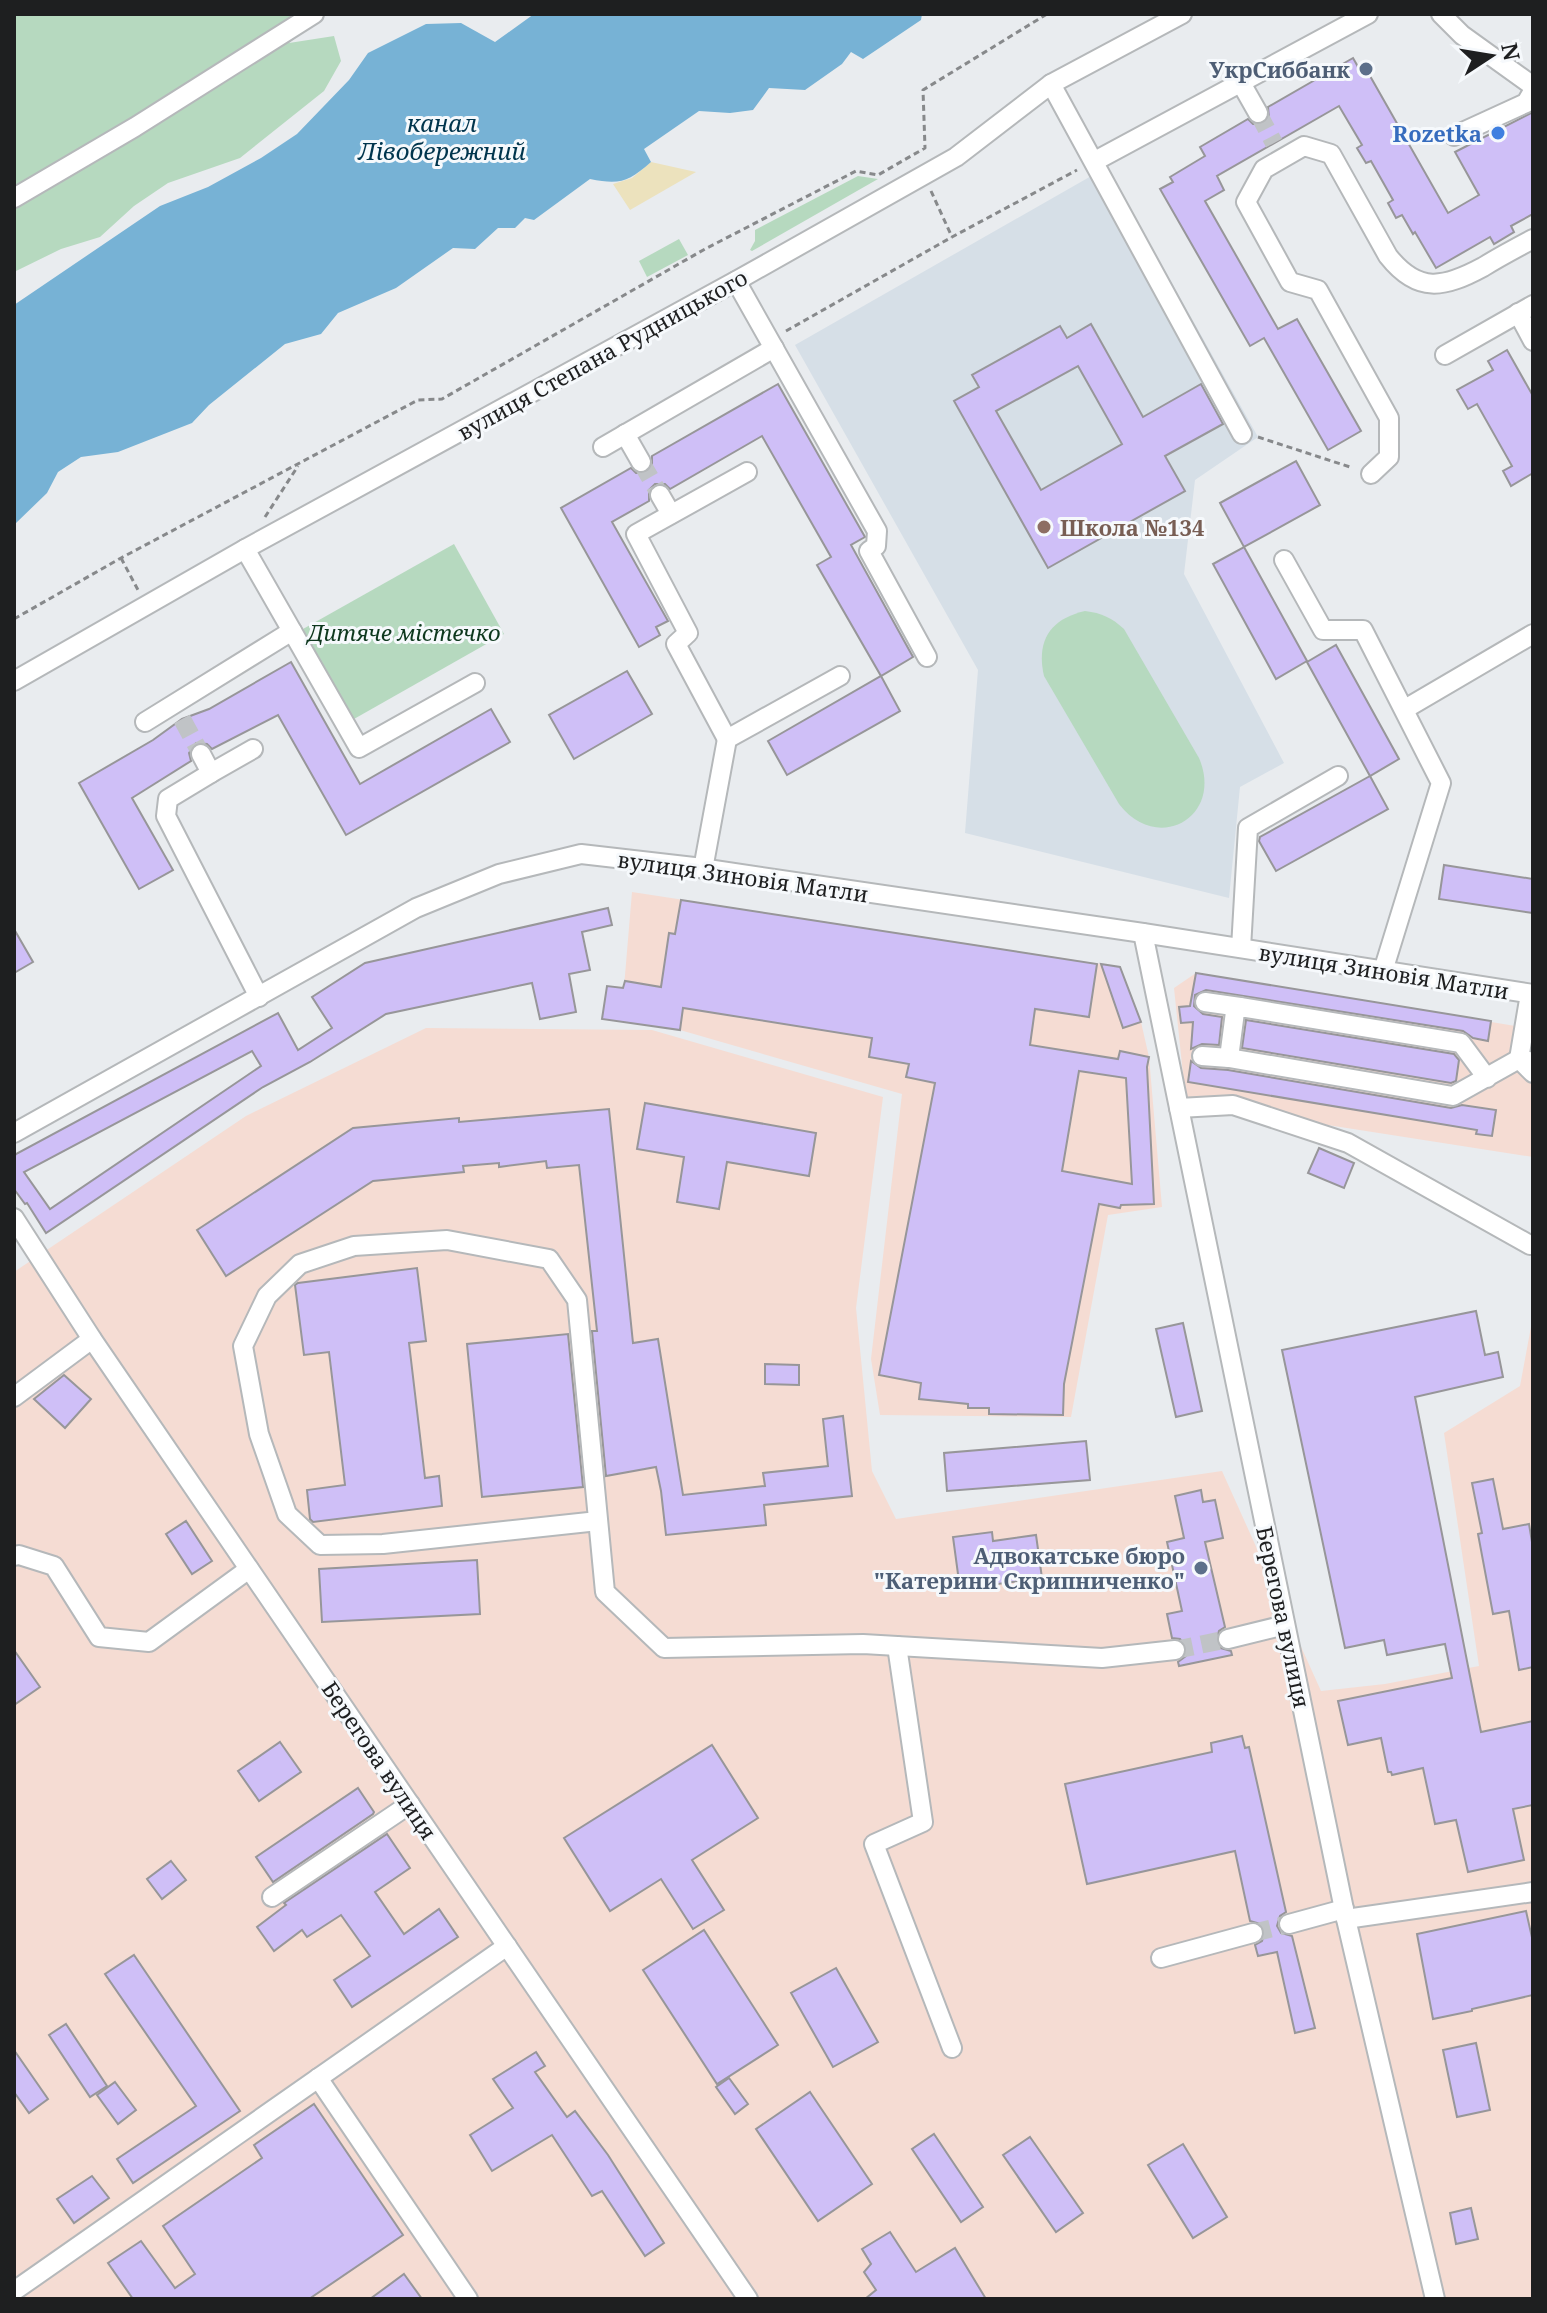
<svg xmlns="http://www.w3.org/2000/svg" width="1547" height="2313" viewBox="0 0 1547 2313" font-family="'Noto Serif',serif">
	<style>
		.built { fill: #d6dfe7 }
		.industrial { fill: #f5dcd3 }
		.green { fill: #b6d9bf }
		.sand { fill: #ece2bd }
		.water { fill: #77b2d5 }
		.building { fill: #cfbff7; stroke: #979699; stroke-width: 2; fill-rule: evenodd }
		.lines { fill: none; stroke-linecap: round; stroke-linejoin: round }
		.minor-tunnel { stroke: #c0c3c6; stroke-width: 18; stroke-dasharray: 18 9; stroke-linecap: butt }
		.minor-casing { stroke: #b5b8ba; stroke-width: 22 }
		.path { stroke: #87898b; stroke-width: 3; stroke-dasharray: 6 4; stroke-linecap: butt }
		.minor { stroke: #fff; stroke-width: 18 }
		.service-dot { fill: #5c6f8a; stroke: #f6f9fc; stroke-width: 3 }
		.shop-dot { fill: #3f7fe0; stroke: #f6f9fc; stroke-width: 3 }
		.education-dot { fill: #8d6e63; stroke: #f6f9fc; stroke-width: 3 }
		.labels { text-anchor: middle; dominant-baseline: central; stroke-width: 6; stroke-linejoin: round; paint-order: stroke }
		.service-label { font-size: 22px; font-weight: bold; fill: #4e5e75; stroke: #f6f9fc; text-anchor: end }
		.shop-label { font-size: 22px; font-weight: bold; fill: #366cbe; stroke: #f6f9fc; text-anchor: end }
		.street-label { font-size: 22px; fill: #1e1f20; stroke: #f6f9fc }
		.education-label { font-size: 22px; font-weight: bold; fill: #785e54; stroke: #f6f9fc; text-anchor: start }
		.park-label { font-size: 22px; font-style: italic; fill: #0e381e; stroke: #f6f9fc }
		.water-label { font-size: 24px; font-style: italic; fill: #00354d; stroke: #f6f9fc }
	</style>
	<rect width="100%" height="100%" fill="#e9ecef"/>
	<path class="built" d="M1107 167 1258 437 1195 480 1184 574 1284 763 1240 787 1229 898 965 833 978 670 795 345Z"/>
	<g class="industrial">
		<path d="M632 892 1120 967 1141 1022 1149 1057 1162 1207 1108 1215 1071 1417 880 1415 871 1359 902 1094 680 1030 602 1019 607 986 624 987Z"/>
		<path d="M1196 973 1533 1029V1157L1186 1103 1174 988Z"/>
		<path d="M426 1028 652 1030 883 1097 856 1308 872 1471 896 1519 1222 1471 1321 1691 1385 1684 1479 1666 1444 1433 1520 1386 1533 1316V2299H14V1272L246 1116Z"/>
	</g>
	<g class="green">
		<path d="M14 14H334L323 16 289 43 334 36 341 61 324 91 240 158 168 183 134 206 100 237 61 249 14 272Z"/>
		<path d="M858 176 878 179 752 251 750 250 755 241V230Z"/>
		<path d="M679 239 688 255 647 277 639 261Z"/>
		<path d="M454 544 504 634 354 719 303 629Z"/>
		<path d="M1085 611C1102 613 1112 618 1124 629L1199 758C1224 816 1158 855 1119 804L1044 676C1036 641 1050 619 1085 611Z"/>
	</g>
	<path class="sand" d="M651 162 696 172 630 210 613 184 632 178Z"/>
	<path class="water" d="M534 14H922L921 20 863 59 851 52 842 64 805 90 769 88 753 110 730 113 699 111 644 149 651 162C628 182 620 185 590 179L534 220 525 218 515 228H498L475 249 453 248 396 288 338 313 321 334 285 344 209 405 192 423 118 452 81 457 58 472 47 493 14 525V305L160 206 208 187 261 158 297 134 349 80 368 53 426 24 461 23 495 42Z"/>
	<g class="building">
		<path d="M1353 58 1361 72 1366 69 1448 213 1479 195 1455 152 1533 112V214L1511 226 1514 232 1494 244 1490 237 1436 268 1415 232 1413 234 1402 215 1396 218 1388 203 1393 200 1371 161 1366 163 1357 148 1362 145 1339 106 1217 176 1224 190 1205 201 1278 329 1297 319 1361 431 1328 450 1264 338 1250 346 1160 189 1173 182 1170 177 1205 156 1200 147 1248 119 1253 124H1263L1269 118 1268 107Z"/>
		<path d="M1091 324 1143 417 1201 384 1223 424 1165 456 1185 491 1048 568 954 401 979 387 972 375 1060 326 1067 338ZM1078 366 1122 444 1041 490 996 411Z"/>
		<path d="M1507 350 1533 396V473L1511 486 1503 471 1512 466 1477 404 1468 409 1457 390 1493 370 1488 361Z"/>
		<path d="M778 384 865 537 851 545 913 657 881 676 817 565 831 557 762 436 670 489 665 484H655L649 490V501L612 522 668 621 656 627 660 635 639 647 561 508 631 468 636 473H646L652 467V456Z"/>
		<path d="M1296 461 1320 505 1244 547 1220 503Z"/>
		<path d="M1244 547 1307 661 1276 679 1213 564Z"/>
		<path d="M1336 645 1399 759 1370 776 1307 662Z"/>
		<path d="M291 662 360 784 491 709 510 742 346 835 278 715 212 749 207 744 196 743 189 753 191 761 132 798 173 870 139 889 79 783 153 740 182 719 209 709Z"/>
		<path d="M627 671 652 714 574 759 549 715Z"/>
		<path d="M881 676 900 711 787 775 768 741Z"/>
		<path d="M1370 776 1388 809 1276 871 1259 841 1260 837Z"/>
		<path d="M1444 865 1533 879V913L1439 899Z"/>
		<path d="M681 900 1097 964 1089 1017 1035 1009 1030 1045 1118 1059 1120 1051 1149 1057 1147 1067 1154 1204 1121 1205 1120 1208 1099 1204 1064 1384 1063 1415 989 1414V1408H968V1404L919 1399 921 1383 879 1375 935 1083 906 1077 909 1064 869 1057 872 1038 683 1008 680 1030 602 1019 607 986 623 988 625 981 661 987 669 933 675 934ZM1079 1071 1126 1078 1132 1184 1062 1171Z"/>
		<path d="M608 908 612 925 582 932 590 970 569 974 576 1012 540 1019 532 983 386 1014 310 1062 263 1087 46 1233 27 1203 25 1204 14 1189V1157L16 1154 278 1013 298 1050 332 1028 312 997 365 963ZM252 1051 261 1066 50 1209 24 1172Z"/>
		<path d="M14 929 33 962 14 973Z"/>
		<path d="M1101 964 1120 967 1141 1022 1123 1028Z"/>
		<path d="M1196 973 1491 1021 1488 1041 1473 1038 1463 1031 1206 990 1195 995 1194 1006 1203 1014 1222 1017 1219 1045 1202 1044 1191 1049 1193 1022 1181 1023 1179 1007 1190 1006Z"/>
		<path d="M1246 1020 1454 1054 1459 1060 1456 1081 1451 1083 1242 1048Z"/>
		<path d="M1191 1061 1201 1068 1228 1070 1451 1108 1462 1105 1496 1110 1492 1136 1476 1134 1477 1130 1188 1082Z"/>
		<path d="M645 1103 816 1133 809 1176 727 1162 719 1209 677 1202 684 1157 637 1149Z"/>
		<path d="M609 1109 633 1343 658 1339 683 1495 765 1486 763 1473 828 1466 823 1419 843 1416 852 1496 764 1505 766 1525 666 1535 661 1491 656 1467 606 1476 592 1331H597L579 1165 547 1168 546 1161 499 1167V1163L463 1166 464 1172 373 1181 226 1276 197 1230 353 1128 459 1118V1122Z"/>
		<path d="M1319 1148 1354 1163 1344 1188 1308 1173Z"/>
		<path d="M417 1268 426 1341 409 1343 425 1478 439 1476 442 1506 313 1522 310 1519 307 1490 345 1485 329 1352 304 1355 295 1285 298 1283Z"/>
		<path d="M1476 1311 1485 1355 1498 1352 1503 1377 1415 1397 1481 1732 1533 1721V1805L1513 1809 1524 1860 1468 1872 1456 1820 1435 1824 1423 1768 1392 1775 1391 1772H1388L1381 1738 1348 1745 1338 1701 1452 1678 1445 1644 1387 1655 1384 1640 1345 1648 1282 1350Z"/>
		<path d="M1183 1323 1202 1411 1176 1417 1156 1329Z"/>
		<path d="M568 1334 583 1487 482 1497 467 1344Z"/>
		<path d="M765 1364 799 1365V1385L765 1384Z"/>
		<path d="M64 1375 91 1399 65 1428 34 1399Z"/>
		<path d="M1086 1441 1090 1480 947 1491 944 1453Z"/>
		<path d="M1493 1479 1503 1529 1529 1524 1533 1548V1667L1519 1670 1509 1611 1493 1614 1478 1534 1482 1533 1472 1483Z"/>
		<path d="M1201 1490 1203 1502 1215 1500 1223 1538 1205 1542 1225 1627 1219 1631 1216 1641 1220 1648 1231 1651 1232 1655 1179 1666 1178 1662 1186 1656 1187 1649 1180 1639 1172 1638 1167 1614 1182 1611 1167 1542 1184 1538 1175 1496Z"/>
		<path d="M186 1521 212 1561 192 1574 166 1534Z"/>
		<path d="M992 1532 993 1541 1036 1535 1042 1578 960 1589 953 1537Z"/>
		<path d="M477 1560 480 1614 322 1622 319 1569Z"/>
		<path d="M14 1650 40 1687 14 1705Z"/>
		<path d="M1242 1736 1245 1748 1249 1747 1286 1912 1280 1916 1277 1926 1281 1933 1292 1936 1315 2028 1295 2033 1277 1952 1258 1956 1255 1945 1262 1941 1265 1931 1261 1924 1250 1921 1235 1851 1087 1884 1065 1784 1212 1752 1211 1743Z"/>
		<path d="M280 1742 301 1772 259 1801 238 1771Z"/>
		<path d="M712 1745 758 1818 692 1860 724 1910 693 1929 661 1879 610 1911 564 1838Z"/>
		<path d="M358 1788 374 1812 373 1814 273 1882 256 1857Z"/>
		<path d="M387 1834 410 1868 375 1892 404 1934 439 1909 458 1937 352 2007 334 1980 370 1956 341 1915 307 1937 302 1930 274 1951 257 1927 286 1905 284 1903Z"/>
		<path d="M171 1861 186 1880 162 1899 147 1879Z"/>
		<path d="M1526 1911 1533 1942V1995L1472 2009V2011L1433 2019 1417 1934Z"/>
		<path d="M704 1930 778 2045 717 2084 643 1970Z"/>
		<path d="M134 1955 240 2111 133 2183 117 2159 196 2106 105 1974Z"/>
		<path d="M836 1968 878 2042 833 2067 791 1993Z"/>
		<path d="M66 2024 107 2086 90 2097 49 2035Z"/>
		<path d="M1476 2043 1490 2110 1457 2117 1443 2050Z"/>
		<path d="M14 2050 48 2099 29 2113 14 2092Z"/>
		<path d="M536 2052 545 2066 535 2072 567 2117 575 2111 608 2155 664 2243 645 2256 602 2191 592 2196 552 2135 492 2171 470 2135 513 2108 493 2079Z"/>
		<path d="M729 2078 748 2104 735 2114 716 2087Z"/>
		<path d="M115 2082 136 2110 118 2124 97 2095Z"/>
		<path d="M810 2092 872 2184 818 2221 756 2129Z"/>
		<path d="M314 2104 403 2235 309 2299H133L108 2263 141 2241 175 2288 195 2274 163 2226 262 2158 254 2145Z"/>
		<path d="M934 2134 983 2207 961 2222 912 2149Z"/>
		<path d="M1030 2137 1083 2213 1056 2232 1003 2155Z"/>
		<path d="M1183 2144 1227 2217 1193 2238 1148 2165Z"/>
		<path d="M92 2176 109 2198 74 2223 57 2199Z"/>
		<path d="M1471 2208 1478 2239 1456 2244 1450 2213Z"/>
		<path d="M890 2232 916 2272 955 2248 986 2299H865L876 2290 864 2272 871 2264 862 2249Z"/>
		<path d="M404 2274 422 2299H370Z"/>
	</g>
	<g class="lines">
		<g class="minor-tunnel">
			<path d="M1258 113 1274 143"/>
			<path d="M641 462 660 495"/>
			<path d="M182 719 201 754"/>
			<path d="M1175 1650 1228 1639"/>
			<path d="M1253 1933 1289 1924"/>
		</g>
		<defs>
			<g id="minor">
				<path d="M1441 14 1462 35 1533 86"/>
				<path d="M1241 83 1258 113"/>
				<path d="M1051 84 1242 434"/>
				<path d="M1454 136 1526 103 1533 91"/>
				<path d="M1095 161 1368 14"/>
				<path d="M14 198 135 127 314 14"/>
				<path d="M736 281 877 531 876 546 869 551 927 657"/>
				<path d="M1518 313 1533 341"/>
				<path d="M1445 355 1533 305"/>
				<path d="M625 434 641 462"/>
				<path d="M603 447 774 348"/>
				<path d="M1371 474 1389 457V418L1318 290 1290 282 1246 202 1264 169 1304 146 1331 154 1388 256C1418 294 1444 288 1483 267 1499 257 1516 248 1533 239"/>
				<path d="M660 495 671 514"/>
				<path d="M245 549 359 748 475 683"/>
				<path d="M1284 560 1323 630H1363L1441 783 1383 971"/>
				<path d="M14 681 245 549 736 281 956 157 1051 84 1182 14"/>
				<path d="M1405 709 1533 634"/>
				<path d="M145 722 292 631"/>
				<path d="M727 739 676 644 688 633 636 534 747 472"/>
				<path d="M201 754 211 773 253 749"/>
				<path d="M211 773 168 799 166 816 259 997"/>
				<path d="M703 869 727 739 840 676"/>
				<path d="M1143 933 1346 1919 1435 2299"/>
				<path d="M1241 948 1248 828 1338 776"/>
				<path d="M1205 1002 1240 1007"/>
				<path d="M1202 1056 1229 1058"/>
				<path d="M1529 1061 1519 1059 1530 994"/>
				<path d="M1487 1078 1461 1043 1240 1007 1235 1012 1229 1058 1453 1096 1519 1059 1533 1073"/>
				<path d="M1179 1108 1233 1105 1348 1143 1530 1245"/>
				<path d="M14 1133 416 908 499 874 581 854 694 867 1143 933 1533 994"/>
				<path d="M14 1218 92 1339 748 2299"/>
				<path d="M14 1397 92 1339"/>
				<path d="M598 1521 383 1544 320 1545 287 1514 259 1434 243 1346 267 1296 300 1264 354 1246 447 1240 549 1259 577 1300 605 1592 664 1648 863 1644 1102 1658 1175 1650"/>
				<path d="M14 1556 19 1555 54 1566 99 1637 149 1642 249 1569"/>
				<path d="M1228 1639 1285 1625"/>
				<path d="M897 1646 923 1822 874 1844 952 2048"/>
				<path d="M272 1897 410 1804"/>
				<path d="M1346 1919 1533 1892"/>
				<path d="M1289 1924 1344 1909"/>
				<path d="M1161 1958 1253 1933"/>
				<path d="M318 2078 468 2299"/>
				<path d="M14 2291 507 1946"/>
			</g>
		</defs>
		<use href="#minor" class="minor-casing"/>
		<g class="path">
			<path d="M931 191 952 237"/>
			<path d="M786 331 952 237 1077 170"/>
			<path d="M1258 437 1353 468"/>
			<path d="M265 517 298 466"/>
			<path d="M121 558 138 590"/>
			<path d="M14 619 121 558 418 400 442 399 705 249 856 171 878 175 925 148 923 90 1047 14"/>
		</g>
		<use href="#minor" class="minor"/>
	</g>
	<g class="service-dot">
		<circle cx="1366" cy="69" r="8"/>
		<circle cx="1201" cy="1568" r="8"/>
	</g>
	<circle class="shop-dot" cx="1498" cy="133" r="8"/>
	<circle class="education-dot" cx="1044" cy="527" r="8"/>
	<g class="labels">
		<g class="service-label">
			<text x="1350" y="69">УкрСиббанк</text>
			<text x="1185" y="1555">Адвокатське бюро<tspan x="1185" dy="25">"Катерини Скрипниченко"</tspan></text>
		</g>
		<g class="shop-label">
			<text x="1482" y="133">Rozetka</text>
		</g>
		<g class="street-label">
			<text transform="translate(602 354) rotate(-29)">вулиця Степана Рудницького</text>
			<text transform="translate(743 876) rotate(8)">вулиця Зиновія Матли</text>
			<text transform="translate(1384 971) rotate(9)">вулиця Зиновія Матли</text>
			<text transform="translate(1284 1617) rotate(78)">Берегова вулиця</text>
			<text transform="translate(380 1760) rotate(56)">Берегова вулиця</text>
		</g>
		<g class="education-label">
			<text x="1060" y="527">Школа №134</text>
		</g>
		<g class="park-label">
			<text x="404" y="632">Дитяче містечко</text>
		</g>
		<g class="water-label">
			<text x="442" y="122">канал<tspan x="442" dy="28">Лівобережний</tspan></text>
		</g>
	</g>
	<rect width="1547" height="2313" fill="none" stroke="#1e1f20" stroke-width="32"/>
	<g transform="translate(1491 56) rotate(78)" stroke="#f6f9fc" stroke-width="6" paint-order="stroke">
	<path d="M0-6L14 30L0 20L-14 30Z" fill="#1e1f20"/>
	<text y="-12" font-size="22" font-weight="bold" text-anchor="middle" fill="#1e1f20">N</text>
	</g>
</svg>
